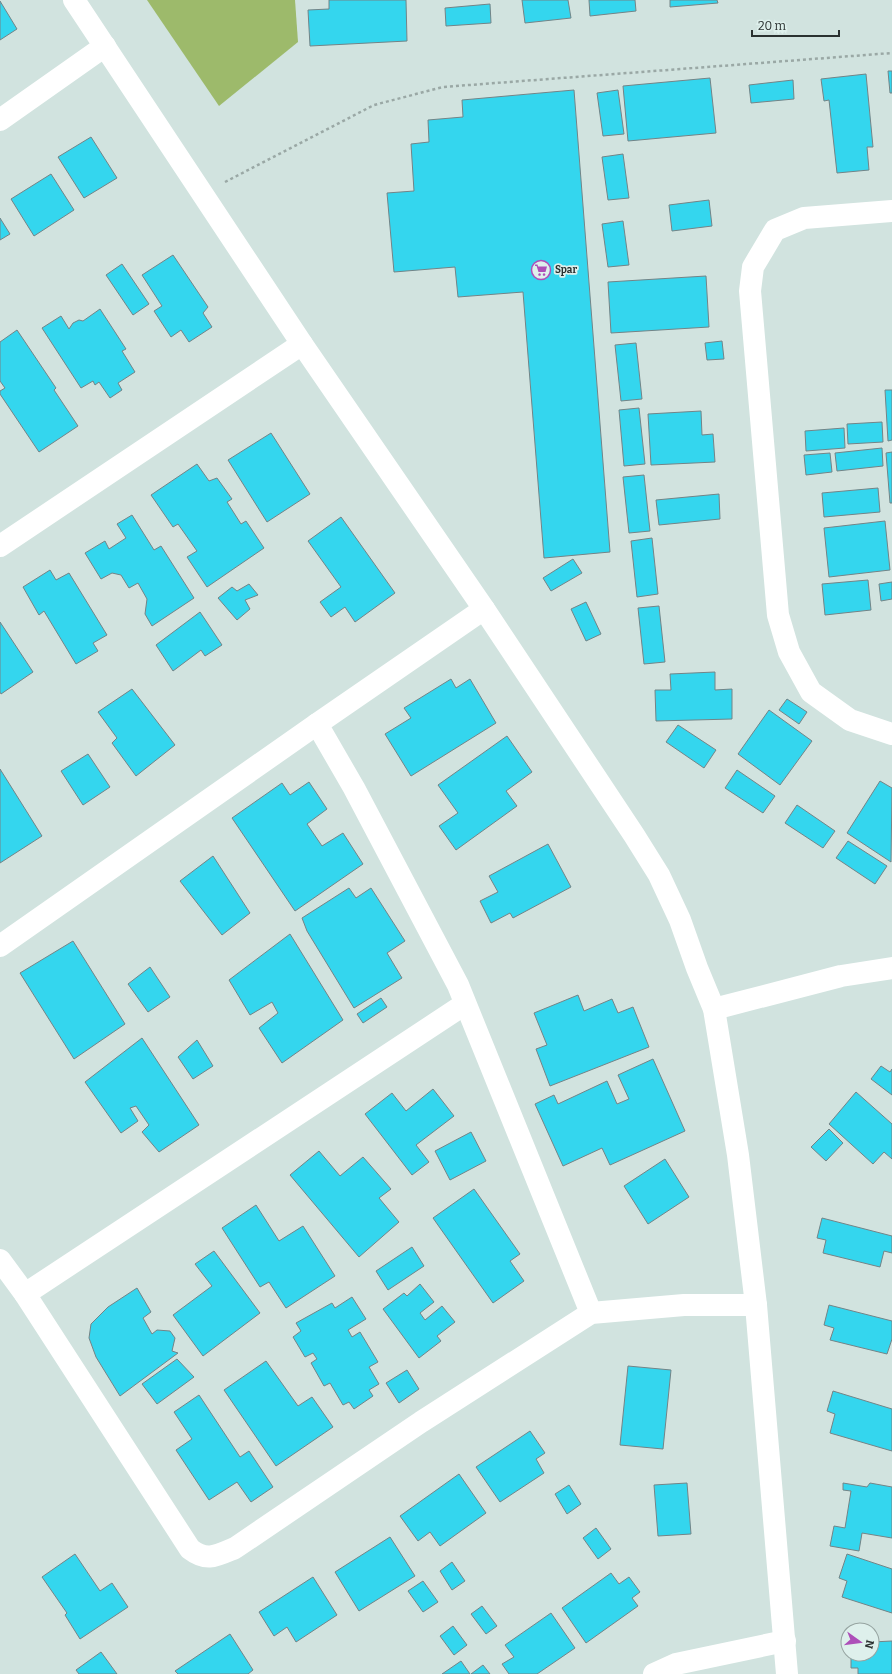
<svg xmlns="http://www.w3.org/2000/svg" width="892" height="1674" viewBox="0 0 892 1674" font-family="Bitter,serif">
	<style>
		.green { fill: #9dba6b }
		.building { fill: #34d6ee; stroke: #738487 }
		.lines { fill: none; stroke-linecap: round; stroke-linejoin: round }
		.path { stroke: #9aa8a5; stroke-width: 2.5; stroke-dasharray: 3 3; stroke-linecap: butt }
		.street { stroke: #fff; stroke-width: 22 }
		.labels { text-anchor: middle; dominant-baseline: central; stroke-width: 3.5; stroke-linejoin: round; paint-order: stroke }
		.poi-label { font-size: 10px; font-weight: bold; fill: #2a3130; stroke: #def0ec; text-anchor: start }
	</style>
	<rect width="100%" height="100%" fill="#d1e3df"/>
	<path class="green" d="M147 0H295L298 42 219 106Z"/>
	<g class="building">
		<path d="M329 0H406L407 41 310 46 308 10 329 9Z"/>
		<path d="M522 0H568L571 18 525 23Z"/>
		<path d="M589 0H635L636 11 590 16Z"/>
		<path d="M670 0H717L718 3 670 7Z"/>
		<path d="M0 1 17 29 0 40Z"/>
		<path d="M490 4 491 23 446 26 445 8Z"/>
		<path d="M888 71H892V93H890Z"/>
		<path d="M866 74 873 147H867L869 170 837 173 829 100 824 101 821 79Z"/>
		<path d="M710 78 716 133 628 141 623 86Z"/>
		<path d="M793 80 794 99 751 103 749 85Z"/>
		<path d="M574 90 610 552 544 558 523 292 458 297 455 267 394 272 387 193 414 191 411 144 429 142 428 120 463 117 462 100Z"/>
		<path d="M618 90 624 134 603 136 597 93Z"/>
		<path d="M91 137 117 178 84 198 58 157Z"/>
		<path d="M623 154 629 198 608 200 602 157Z"/>
		<path d="M51 174 74 210 34 236 11 199Z"/>
		<path d="M709 200 712 226 672 231 669 205Z"/>
		<path d="M0 218 10 234 0 240Z"/>
		<path d="M623 221 629 265 608 267 602 224Z"/>
		<path d="M173 255 208 307 203 313 212 327 189 342 181 330 171 337 154 311 162 306 142 275Z"/>
		<path d="M122 264 149 304 133 315 106 275Z"/>
		<path d="M706 276 709 327 611 333 608 282Z"/>
		<path d="M100 309 126 349 122 351 135 372 118 383 122 390 110 398 99 382 95 385 93 381 81 388 42 328 61 316 69 329 73 323 79 320 83 321Z"/>
		<path d="M17 330 56 388 54 390 78 426 39 452 0 394V391L5 388 0 381V342Z"/>
		<path d="M722 341 724 359 707 360 705 343Z"/>
		<path d="M636 343 642 399 621 401 615 345Z"/>
		<path d="M885 390H892V440L888 441Z"/>
		<path d="M639 408 645 464 624 466 619 410Z"/>
		<path d="M701 411 702 435 713 434 715 462 651 465 648 414Z"/>
		<path d="M882 422 883 442 848 444 847 424Z"/>
		<path d="M844 428 845 448 806 451 805 431Z"/>
		<path d="M271 433 310 494 267 522 228 460Z"/>
		<path d="M882 448 883 466 837 471 835 453Z"/>
		<path d="M892 452V503H890L886 453Z"/>
		<path d="M830 453 832 472 806 475 804 455Z"/>
		<path d="M197 464 209 481 217 478 232 499 227 502 241 524 246 521 264 548 207 587 187 557 197 551 178 524 173 527 151 495Z"/>
		<path d="M644 475 650 531 629 533 623 477Z"/>
		<path d="M878 488 880 512 824 517 822 493Z"/>
		<path d="M719 494 720 519 659 525 656 500Z"/>
		<path d="M132 515 154 550 161 546 194 598 152 626 145 614 147 599 138 583 129 588 121 575 112 573 101 579 85 553 105 541 109 549 126 538 117 524Z"/>
		<path d="M341 517 395 593 355 622 345 607 331 617 320 602 341 587 308 541Z"/>
		<path d="M885 521 890 570 829 577 824 528Z"/>
		<path d="M652 538 658 594 637 597 631 541Z"/>
		<path d="M573 559 582 573 551 591 543 578Z"/>
		<path d="M50 570 56 580 69 573 107 635 93 643 98 651 76 664 44 611 39 615 23 587Z"/>
		<path d="M868 580 871 610 825 615 822 584Z"/>
		<path d="M892 582V599L881 601 879 584Z"/>
		<path d="M249 584 258 595 245 600 250 609 237 620 218 598 232 587 237 591Z"/>
		<path d="M586 602 601 634 586 641 571 609Z"/>
		<path d="M659 606 665 662 644 664 638 608Z"/>
		<path d="M200 612 222 645 205 656 201 650 173 671 156 645Z"/>
		<path d="M0 622 33 672 1 694 0 692Z"/>
		<path d="M715 672V690L732 689V719L656 721 655 690H671L670 674Z"/>
		<path d="M451 679 456 688 470 679 496 723 411 776 385 734 411 718 404 708Z"/>
		<path d="M132 689 175 745 136 776 112 743 117 738 98 712Z"/>
		<path d="M787 699 807 712 799 724 779 710Z"/>
		<path d="M769 710 812 741 780 785 738 754Z"/>
		<path d="M678 725 716 750 704 768 666 742Z"/>
		<path d="M507 736 532 772 506 791 517 806 456 850 439 826 458 813 438 785Z"/>
		<path d="M88 754 110 787 83 805 61 771Z"/>
		<path d="M0 769 42 836 0 863Z"/>
		<path d="M737 770 775 796 763 813 725 788Z"/>
		<path d="M880 781 892 788 891 862 847 833Z"/>
		<path d="M309 782 327 809 307 824 322 846 343 833 363 864 295 911 232 818 282 783 290 795Z"/>
		<path d="M797 805 835 831 823 848 785 823Z"/>
		<path d="M848 841 887 866 875 884 836 858Z"/>
		<path d="M548 844 571 887 513 918 510 913 491 923 480 901 498 892 489 876Z"/>
		<path d="M213 856 250 913 222 935 180 881Z"/>
		<path d="M349 888 356 898 371 888 405 941 387 953 402 978 354 1008 307 931 302 918Z"/>
		<path d="M290 934 343 1020 282 1063 259 1028 278 1013 272 1002 250 1015 229 980Z"/>
		<path d="M73 941 125 1024 74 1059 20 973Z"/>
		<path d="M150 967 170 997 148 1012 128 984Z"/>
		<path d="M578 995 584 1011 612 999 618 1013 633 1007 649 1047 550 1086 536 1049 547 1045 534 1013Z"/>
		<path d="M381 998 387 1007 363 1023 357 1014Z"/>
		<path d="M142 1038 199 1125 159 1152 142 1132 149 1125 136 1106 130 1108 138 1121 121 1133 85 1082Z"/>
		<path d="M197 1040 213 1066 193 1079 178 1057Z"/>
		<path d="M653 1059 685 1131 610 1165 602 1148 563 1166 535 1104 554 1095 558 1104 607 1081 617 1104 629 1099 618 1075Z"/>
		<path d="M881 1066 890 1072 892 1069V1095L871 1079Z"/>
		<path d="M433 1089 454 1116 416 1145 429 1162 412 1175 365 1114 392 1093 406 1111Z"/>
		<path d="M856 1092 892 1124V1159L884 1152 873 1164 829 1124Z"/>
		<path d="M829 1129 843 1143 826 1161 811 1147Z"/>
		<path d="M471 1132 486 1161 450 1180 435 1151Z"/>
		<path d="M319 1151 340 1176 363 1157 391 1189 379 1198 399 1222 359 1257 290 1175Z"/>
		<path d="M665 1159 689 1197 648 1224 624 1186Z"/>
		<path d="M474 1189 520 1254 510 1261 524 1281 493 1303 433 1218Z"/>
		<path d="M256 1205 279 1241 303 1226 335 1276 286 1308 269 1282 260 1287 222 1228Z"/>
		<path d="M822 1218 892 1236V1253L884 1251 880 1267 823 1253 826 1240 817 1238Z"/>
		<path d="M412 1247 424 1266 388 1290 376 1271Z"/>
		<path d="M214 1251 260 1313 203 1356 173 1315 212 1286 195 1264Z"/>
		<path d="M420 1284 434 1302 420 1313 425 1320 442 1306 455 1322 437 1336 441 1341 419 1358 383 1309 404 1293 407 1296Z"/>
		<path d="M137 1288 151 1312 143 1318 152 1334 157 1330 170 1331 175 1338 172 1351 178 1353 120 1396 96 1357 89 1338 91 1324 108 1307Z"/>
		<path d="M352 1297 366 1319 348 1330 352 1337 360 1332 378 1362 369 1367 379 1384 369 1390 373 1396 354 1409 349 1402 343 1405 330 1383 324 1386 311 1363 317 1359 313 1353 305 1357 293 1337 301 1331 296 1323 332 1303 335 1308Z"/>
		<path d="M829 1305 892 1321V1339L887 1354 830 1340 834 1328 824 1325Z"/>
		<path d="M177 1359 194 1377 157 1404 142 1384Z"/>
		<path d="M266 1361 298 1406 312 1397 333 1427 276 1466 224 1390Z"/>
		<path d="M628 1366 671 1370 663 1449 620 1445Z"/>
		<path d="M407 1370 419 1389 399 1403 386 1383Z"/>
		<path d="M833 1391 892 1409V1451L830 1433 835 1414 827 1411Z"/>
		<path d="M199 1395 240 1457 249 1451 273 1487 251 1502 237 1482 209 1500 176 1450 192 1439 174 1412Z"/>
		<path d="M530 1431 545 1453 536 1459 544 1473 500 1502 476 1467Z"/>
		<path d="M459 1474 486 1513 440 1546 430 1532 418 1541 400 1516Z"/>
		<path d="M687 1483 691 1534 658 1536 654 1485Z"/>
		<path d="M843 1483 867 1487 870 1483 892 1487V1538L862 1533 859 1551 830 1546 834 1526 845 1528 851 1491 843 1490Z"/>
		<path d="M569 1485 581 1504 567 1514 555 1494Z"/>
		<path d="M596 1528 611 1549 598 1559 583 1538Z"/>
		<path d="M390 1537 415 1576 359 1611 335 1572Z"/>
		<path d="M75 1554 100 1591 112 1583 128 1607 80 1639 65 1615 67 1613 42 1577Z"/>
		<path d="M847 1554 892 1569V1613L842 1597 847 1581 839 1578Z"/>
		<path d="M452 1562 465 1581 452 1590 440 1571Z"/>
		<path d="M611 1573 619 1584 629 1577 640 1592 632 1598 638 1606 586 1643 562 1608Z"/>
		<path d="M313 1577 337 1615 296 1642 287 1627 274 1636 259 1612Z"/>
		<path d="M423 1581 438 1602 423 1612 408 1591Z"/>
		<path d="M482 1606 497 1626 486 1634 471 1614Z"/>
		<path d="M551 1613 575 1648 537 1674H509L502 1664 514 1657 505 1645Z"/>
		<path d="M453 1626 467 1645 454 1655 440 1636Z"/>
		<path d="M230 1634 253 1670 248 1674H178L175 1671Z"/>
		<path d="M892 1641V1674H858V1668H851V1654H872V1642Z"/>
		<path d="M101 1652 117 1674H79L76 1670Z"/>
		<path d="M461 1661 470 1674H442Z"/>
		<path d="M483 1665 490 1674H471Z"/>
	</g>
	<g class="lines">
		<path class="path" d="M225 182 374 105 443 87 892 53"/>
		<g class="street">
			<path d="M74 0 302 344 484 609 634 835 659 875 680 920 697 968 714 1009 738 1155 756 1305 787 1674"/>
			<path d="M0 120 105 46"/>
			<path d="M892 211 804 218 775 230 753 267 750 291 778 615 789 652 811 692 850 720 892 734"/>
			<path d="M0 546 302 344"/>
			<path d="M317 724 354 788 458 985 591 1313"/>
			<path d="M0 946 317 724 484 609"/>
			<path d="M714 1009 841 976 892 968"/>
			<path d="M0 1260 25 1294 190 1549C207 1562 216 1556 235 1548L421 1422 591 1313 684 1305H756"/>
			<path d="M25 1294 465 1004"/>
			<path d="M654 1674 676 1664 785 1641"/>
		</g>
	</g>
	<defs>
		<symbol id="supermarket-ring" viewBox="-11 -11 22 22"><circle r="9.5" fill="#def0ec" stroke="#ad4fb9" stroke-width="1.5"/><path d="M-6-5.5h2.5l.6 2H6L4.5 2H-2.5L-4.4-4H-6ZM-1.5 3.2a1.3 1.3 0 1 0 .1 0ZM3 3.2a1.3 1.3 0 1 0 .1 0Z" fill="#ad4fb9"/></symbol>
	</defs>
	<g fill-rule="evenodd">
		<use href="#supermarket-ring" x="530" y="259" width="22" height="22"/>
	</g>
	<g class="labels">
		<g class="poi-label">
			<text x="555" y="270">Spar</text>
		</g>
	</g>
	<g transform="translate(860 1642) rotate(104)"><circle r="19" fill="#def0ec" stroke="#96a4a1"/>
	<path d="M0-3L7 15L0 10L-7 15Z" fill="#ad4fb9"/>
	<text y="-6" font-size="11" font-weight="bold" text-anchor="middle" fill="#2a3130">N</text>
	</g>
	<path d="M752 30v6h87v-6" fill="none" stroke="#2a3130" stroke-width="2"/>
	<text x="758" y="30" font-size="12" fill="#2a3130" stroke="#def0ec" stroke-width="3" paint-order="stroke">20 m</text>
</svg>
